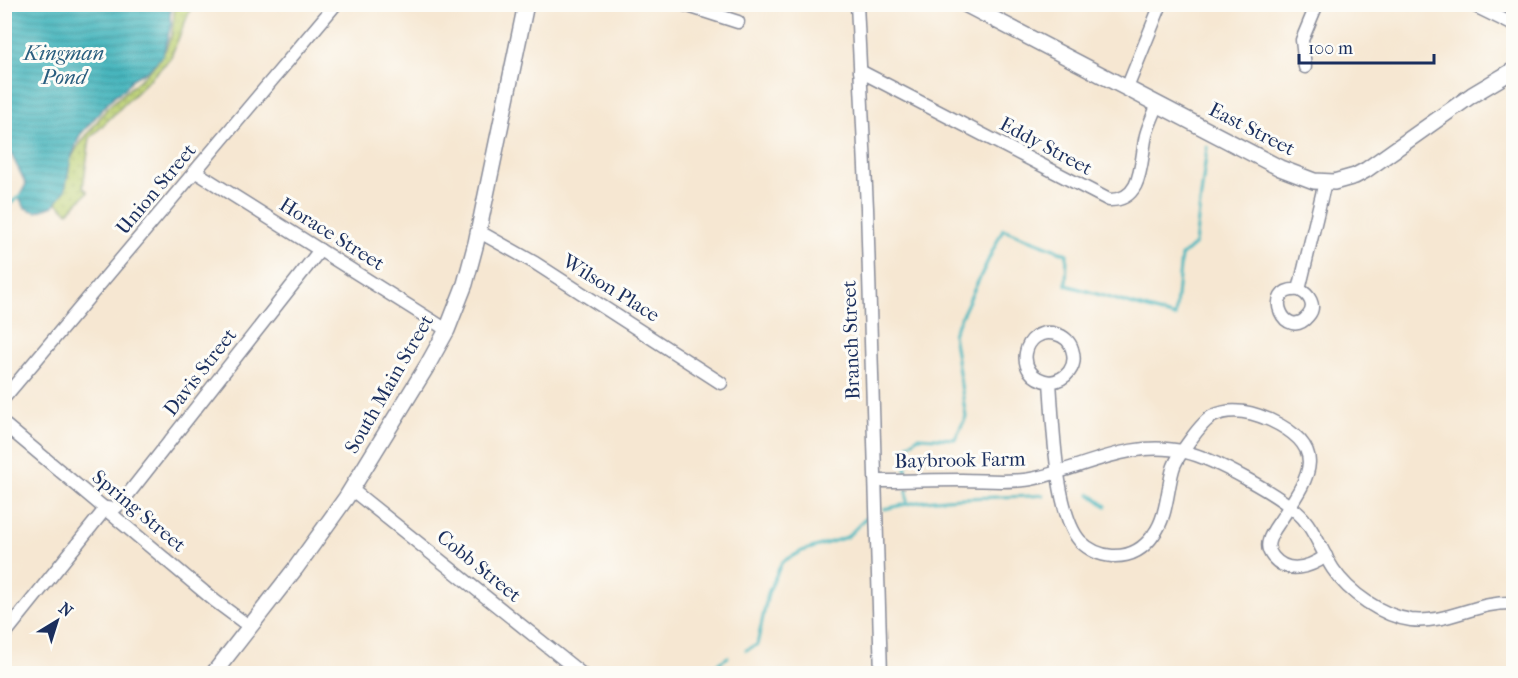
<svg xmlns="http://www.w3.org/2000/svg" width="1518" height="678" viewBox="0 0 1518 678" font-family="'IM FELL French Canon',serif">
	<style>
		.grass { fill: url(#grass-dots); stroke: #6c8069; stroke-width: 1.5 }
		.water { fill: url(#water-rules); stroke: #31728e; stroke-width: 1.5 }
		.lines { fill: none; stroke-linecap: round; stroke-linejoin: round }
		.stream { stroke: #47b6bd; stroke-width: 3 }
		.minor-casing { stroke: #888b98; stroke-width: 15 }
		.major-casing { stroke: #888b98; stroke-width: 18 }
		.minor { stroke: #fff; stroke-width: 12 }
		.major { stroke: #fff; stroke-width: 15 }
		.labels { text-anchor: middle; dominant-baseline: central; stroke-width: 6; stroke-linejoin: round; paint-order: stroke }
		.street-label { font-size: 20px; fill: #1b2f5e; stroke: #fdfcf7 }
		.water-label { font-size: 21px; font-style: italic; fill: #2a5e7f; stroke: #fdfcf7 }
	</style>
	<defs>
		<pattern id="grass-dots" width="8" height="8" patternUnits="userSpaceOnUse" patternTransform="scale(1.5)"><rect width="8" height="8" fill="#bcd074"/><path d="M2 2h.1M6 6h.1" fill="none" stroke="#a1b367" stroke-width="1.8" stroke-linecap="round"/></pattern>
		<pattern id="water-rules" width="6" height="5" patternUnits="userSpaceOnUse" patternTransform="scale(1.5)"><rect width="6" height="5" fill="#47b6bd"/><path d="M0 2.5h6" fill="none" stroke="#3a949d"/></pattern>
	</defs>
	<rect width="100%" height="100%" fill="#fdfcf7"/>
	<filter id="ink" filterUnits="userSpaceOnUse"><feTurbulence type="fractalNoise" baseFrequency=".0167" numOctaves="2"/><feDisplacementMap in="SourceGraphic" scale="12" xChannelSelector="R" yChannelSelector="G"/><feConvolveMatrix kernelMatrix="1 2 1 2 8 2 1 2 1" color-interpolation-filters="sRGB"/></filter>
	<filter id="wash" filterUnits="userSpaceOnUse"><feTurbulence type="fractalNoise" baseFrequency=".008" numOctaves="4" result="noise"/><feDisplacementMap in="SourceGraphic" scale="24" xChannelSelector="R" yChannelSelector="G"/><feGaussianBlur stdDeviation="1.35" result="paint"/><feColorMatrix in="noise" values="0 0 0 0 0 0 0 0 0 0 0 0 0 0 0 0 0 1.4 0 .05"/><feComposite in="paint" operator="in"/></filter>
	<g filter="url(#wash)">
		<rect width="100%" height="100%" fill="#f6e7d2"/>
		<path class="grass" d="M175 5H192L170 59 90 138 83 187 88 192 68 212 57 203 70 161 77 148 108 107 145 75 156 63 166 49 172 33Z"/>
		<path class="water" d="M5 4 172 5 170 16 171 25 163 55 150 69 132 79 126 88 114 96 80 135 71 158 65 191 53 206 36 212 25 208 19 197 26 184 5 142Z"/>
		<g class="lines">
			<g class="stream">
				<path d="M4 209 21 195"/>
				<path d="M906 474V447L918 437 955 439 966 417 953 334 1003 229 1067 254 1066 285 1175 317 1181 256 1195 244 1207 147"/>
				<path d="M1090 494 1106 506"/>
				<path d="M907 504C952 495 997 499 1043 495"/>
				<path d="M884 509 907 504V490"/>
				<path d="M746 650 757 645 768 593 782 562 802 551 847 537 867 517"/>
				<path d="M702 674 728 657"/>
			</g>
		</g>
	</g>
	<g filter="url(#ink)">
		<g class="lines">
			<defs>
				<g id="minor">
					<path d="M682 4 738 22"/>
					<path d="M857 4 867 208 881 674"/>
					<path d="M1471 4 1514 25"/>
					<path d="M1305 67 1302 40 1317 4"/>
					<path d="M860 71 1109 200C1144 201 1140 161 1146 135 1149 124 1154 114 1158 104"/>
					<path d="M1127 88 1161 4"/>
					<path d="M196 172 447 330"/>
					<path d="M478 231 535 263 721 383"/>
					<path d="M1299 290C1309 294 1317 306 1308 316 1286 343 1260 287 1299 290L1325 182"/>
					<path d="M1050 382C1066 380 1078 367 1072 349 1070 342 1064 336 1056 334 1023 325 1011 377 1050 382 1053 420 1055 513 1080 541 1089 550 1100 555 1112 556 1130 557 1144 549 1154 534 1167 517 1167 490 1173 469 1176 458 1202 421 1213 416 1231 407 1252 412 1270 420 1332 449 1308 478 1280 521 1276 527 1271 533 1269 541 1267 547 1269 552 1273 557 1288 575 1310 567 1326 556"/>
					<path d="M4 398 336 4"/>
					<path d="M4 424 215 601 250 627"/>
					<path d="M876 481C905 481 934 480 962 480 985 480 1008 483 1031 479 1082 469 1131 438 1185 452 1213 458 1284 497 1303 518 1316 533 1322 552 1333 569 1349 593 1382 616 1411 620 1447 624 1478 601 1514 603"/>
					<path d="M351 489 582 674"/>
					<path d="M4 635 106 508 114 509 122 502 320 250"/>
				</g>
				<g id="major">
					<path d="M965 4 1280 168 1314 181 1334 182 1355 176 1366 170 1472 95 1514 70"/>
					<path d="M213 674 295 569 346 498 427 366 447 330 465 284 476 243 526 4"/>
				</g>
			</defs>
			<use href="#minor" class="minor-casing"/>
			<use href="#major" class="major-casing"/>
			<use href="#minor" class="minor"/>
			<use href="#major" class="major"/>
		</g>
	</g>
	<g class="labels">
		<g class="street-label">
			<text transform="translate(1252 129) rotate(27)">East Street</text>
			<text transform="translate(1046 146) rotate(28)">Eddy Street</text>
			<text transform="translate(156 189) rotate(-50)">Union Street</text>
			<text transform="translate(332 234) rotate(32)">Horace Street</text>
			<text transform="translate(611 288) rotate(32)">Wilson Place</text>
			<text transform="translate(851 340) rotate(-92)">Branch Street</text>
			<text transform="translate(200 372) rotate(-52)">Davis Street</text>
			<text transform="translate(389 384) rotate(-60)">South Main Street</text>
			<text transform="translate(960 460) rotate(-1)">Baybrook Farm</text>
			<text transform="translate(139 511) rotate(40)">Spring Street</text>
			<text transform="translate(479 566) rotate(39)">Cobb Street</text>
		</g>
		<g class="water-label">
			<text x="64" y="53">Kingman<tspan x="64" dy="24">Pond</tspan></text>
		</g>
	</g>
	<rect width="1518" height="678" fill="none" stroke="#fdfcf7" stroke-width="24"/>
	<g transform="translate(57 621) rotate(38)" stroke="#fdfcf7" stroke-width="4.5" paint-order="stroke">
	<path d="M0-4.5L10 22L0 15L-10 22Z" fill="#1b2f5e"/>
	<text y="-9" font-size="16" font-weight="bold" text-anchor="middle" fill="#1b2f5e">N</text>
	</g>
	<path d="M1299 54v9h135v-9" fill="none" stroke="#1b2f5e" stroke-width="3"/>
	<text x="1308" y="54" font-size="18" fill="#1b2f5e" stroke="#fdfcf7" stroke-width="4.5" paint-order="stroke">100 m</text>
</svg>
